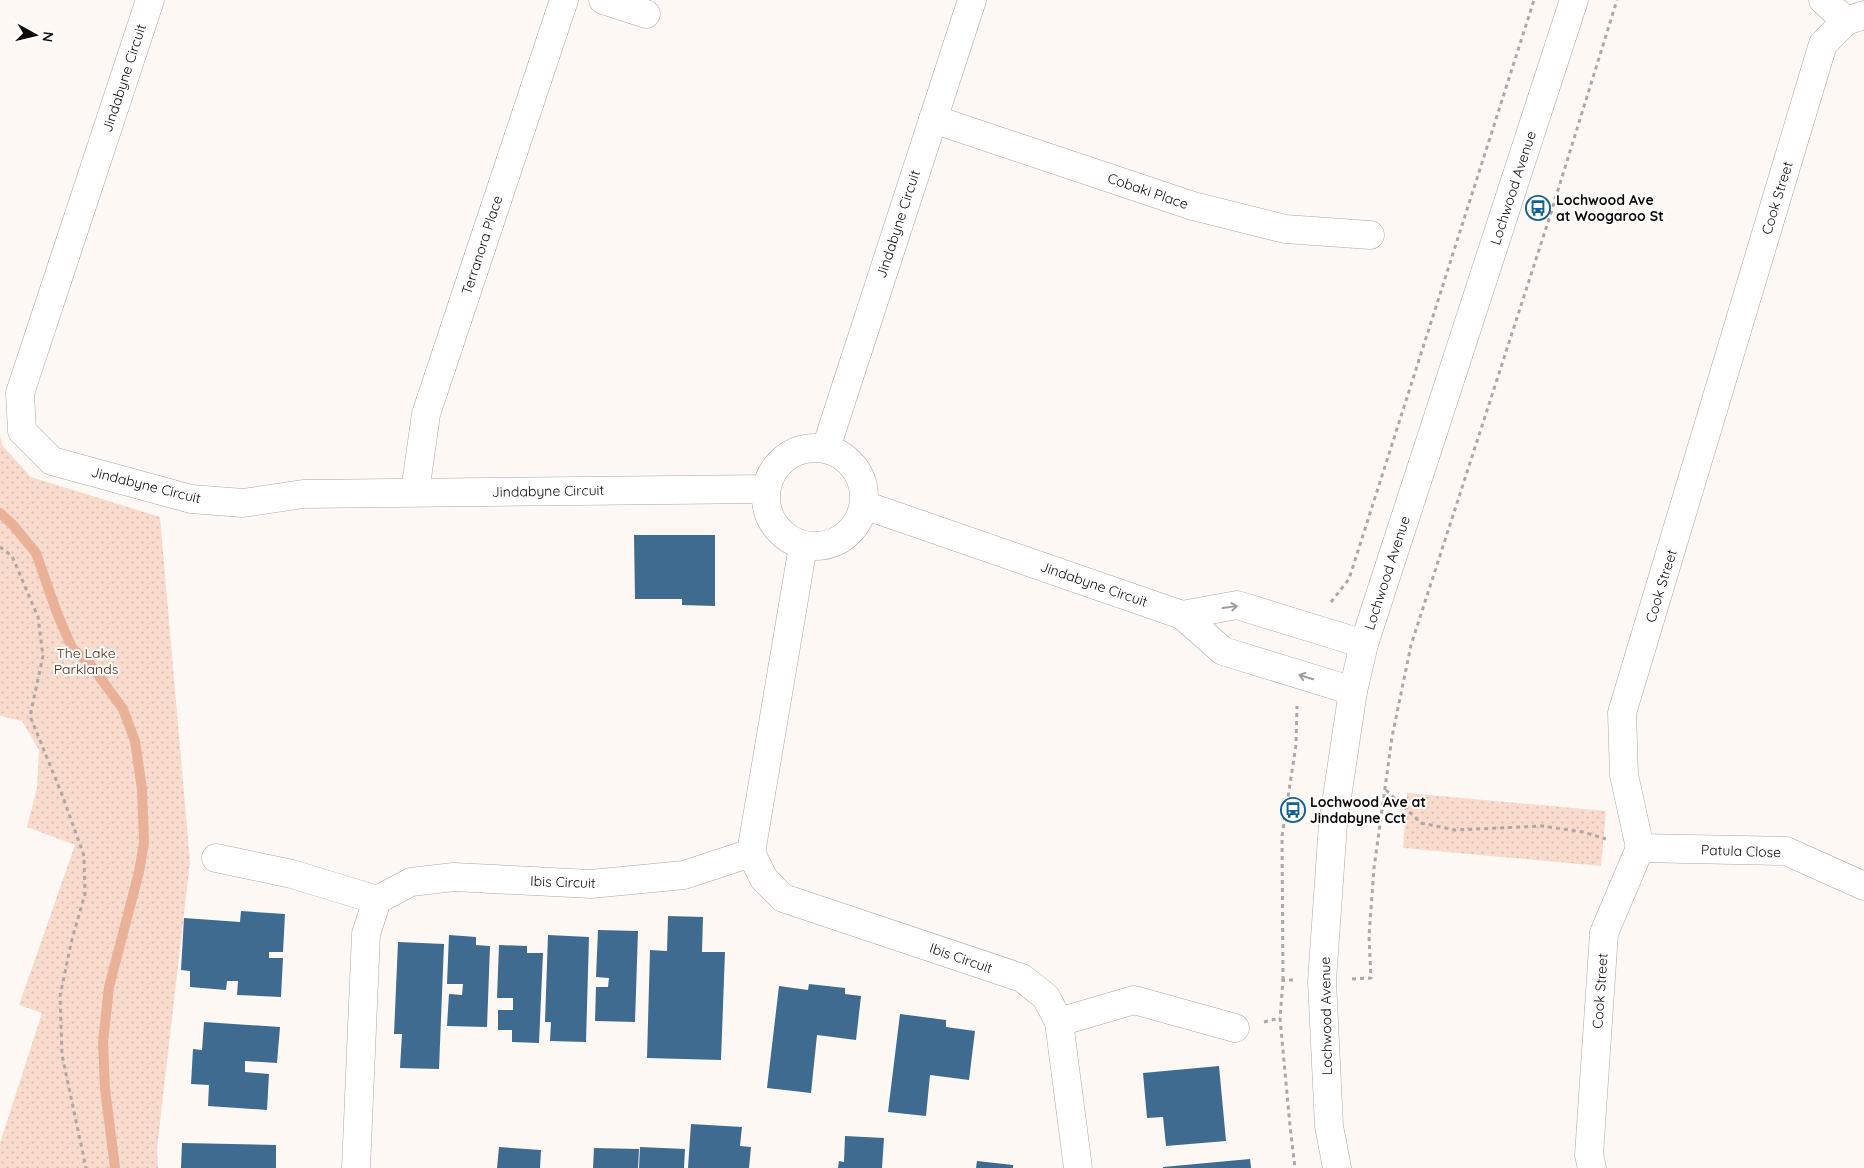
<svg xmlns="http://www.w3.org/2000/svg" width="1864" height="1168" viewBox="0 0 1864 1168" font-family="Quicksand,sans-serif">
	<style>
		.park { fill: url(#park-dots) }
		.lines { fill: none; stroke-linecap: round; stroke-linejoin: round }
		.stream { stroke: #eab199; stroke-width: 10 }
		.building { fill: #3e6b8f }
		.street-casing { stroke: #ada6a4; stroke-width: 29 }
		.secondary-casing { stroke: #ada6a4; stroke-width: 29 }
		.path { stroke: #ada8a6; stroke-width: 3; stroke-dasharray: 4 4; stroke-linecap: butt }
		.street { stroke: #fff; stroke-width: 28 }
		.secondary { stroke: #fff; stroke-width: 28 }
		.oneway { stroke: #9e9d9d }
		.labels { text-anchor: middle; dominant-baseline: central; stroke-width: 4; stroke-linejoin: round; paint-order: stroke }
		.street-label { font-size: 14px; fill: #0d0b0a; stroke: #fff }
		.poi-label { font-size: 14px; font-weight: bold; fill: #0d0b0a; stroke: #fff; text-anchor: start }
		.park-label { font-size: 14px; fill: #552208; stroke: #fff }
	</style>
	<defs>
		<pattern id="park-dots" width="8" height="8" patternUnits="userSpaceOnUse" patternTransform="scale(1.25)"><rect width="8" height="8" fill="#f9dbce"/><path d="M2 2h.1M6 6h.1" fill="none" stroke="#d4bbb0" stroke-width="1.8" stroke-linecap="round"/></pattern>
	</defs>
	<rect width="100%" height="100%" fill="#fef8f5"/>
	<g class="park">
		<path d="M0 435 2 445 31 477 160 517 190 862 157 1149 158 1168H0V1143L42 1013 19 1005 75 845 27 827 37 788 39 750 22 721 0 716Z"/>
		<path d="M1407 793 1606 811 1601 866 1403 848Z"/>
	</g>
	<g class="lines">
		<path class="stream" d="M0 513 13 525 36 553 57 613 72 648 90 664 123 709 135 741 142 789 144 843 139 872 109 987 103 1042 105 1089 115 1168"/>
	</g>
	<g class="building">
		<path d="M634 535H715V606L682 605V599H635Z"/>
		<path d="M241 911 285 914 283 952H269V958H283L281 997 237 995 238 981H227L226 990 190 987V971L181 970 184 918 240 922Z"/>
		<path d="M668 916 703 917 702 952H725L721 1060 647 1058 650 950 667 951Z"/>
		<path d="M598 930 638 931 635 1022 595 1021 596 987H608L609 978 596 977Z"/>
		<path d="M449 935 476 937V945L490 946 487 1027 447 1026 449 994 462 995 463 984H447Z"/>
		<path d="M548 935 589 937 586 1042 550 1041 551 1022H545Z"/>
		<path d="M398 942 444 944 439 1069 400 1068 402 1034H394Z"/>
		<path d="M499 945 527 946V953H543L539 1043 512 1042V1030H498V1010H513V998H497Z"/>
		<path d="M809 984 845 988V994L861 996 856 1040 817 1035 811 1093 767 1088 779 986 808 990Z"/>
		<path d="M900 1014 946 1020V1027L975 1031 969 1080 930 1075 926 1116 888 1112Z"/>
		<path d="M204 1022 280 1027 277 1063 245 1061V1072L269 1074 267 1110 208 1106 209 1085 191 1084 193 1049 202 1050Z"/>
		<path d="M1219 1066 1226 1141 1166 1146 1163 1117 1147 1118 1143 1073Z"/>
		<path d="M691 1124 742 1127 740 1146 751 1147 749 1168H688Z"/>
		<path d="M845 1136 884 1138 882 1168H838L839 1161 844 1162Z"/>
		<path d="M182 1143 276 1145V1168H181Z"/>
		<path d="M499 1147 541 1150 540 1168H497Z"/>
		<path d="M640 1147 685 1149 684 1168H639Z"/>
		<path d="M594 1148 639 1149 638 1168H593Z"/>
		<path d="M1250 1159 1251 1168H1163V1167Z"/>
		<path d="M977 1161 1013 1165V1168H976Z"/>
	</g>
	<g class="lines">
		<defs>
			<g id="street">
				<path d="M150 0 20 393 22 431 52 461 191 499 243 503 303 494 766 489"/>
				<path d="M603 0 646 14"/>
				<path d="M1823 0 1846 21"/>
				<path d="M933 119 1193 206 1285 229 1370 235"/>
				<circle cx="815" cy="497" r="49"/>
				<path d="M826 448 972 0"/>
				<path d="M415 492 426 414 564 0"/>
				<path d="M864 505 1182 615 1223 651 1353 691"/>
				<path d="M1182 615 1237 605 1364 644"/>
				<path d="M1640 848 1786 851 1864 886"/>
				<path d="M751 853 803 546"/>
				<path d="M216 858 292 874 377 900"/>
				<path d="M1059 1022 1134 1000 1235 1028"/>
				<path d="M356 1168 366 934 377 900 411 882 454 877 591 884 684 875 751 853 764 879 783 898 1022 978 1046 997 1059 1022 1078 1168"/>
				<path d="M1592 1168 1589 1155 1604 933 1640 848 1624 775 1622 713 1823 44 1846 21 1864 15"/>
			</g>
			<path id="secondary" d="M1337 1168 1329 1126 1322 981 1333 824 1353 691 1364 644 1574 0"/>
		</defs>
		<use href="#street" class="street-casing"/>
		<use href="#secondary" class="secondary-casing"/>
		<g class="path">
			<path d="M0 547 12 556 38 617 43 656 30 716 63 797 84 856 85 894 72 939 60 996 62 1055 86 1168"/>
			<path d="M1331 602 1349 579 1534 0"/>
			<path d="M1386 790 1421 823 1455 830 1542 826 1583 832 1606 839"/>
			<path d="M1352 979 1371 978 1369 936 1374 868 1392 737 1411 645 1549 219 1617 0"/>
			<path d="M1283 980 1282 836 1296 745 1297 706"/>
			<path d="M1293 980H1283L1280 1018 1290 1126 1295 1168"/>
			<path d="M1264 1022 1280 1018"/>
		</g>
		<use href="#street" class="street"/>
		<use href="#secondary" class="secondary"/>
	</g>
	<defs><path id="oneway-shaft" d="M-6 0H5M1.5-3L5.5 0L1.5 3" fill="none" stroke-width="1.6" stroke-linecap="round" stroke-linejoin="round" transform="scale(1.25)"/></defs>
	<g class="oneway">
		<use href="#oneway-shaft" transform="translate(1230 607) rotate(-8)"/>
		<use href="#oneway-shaft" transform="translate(1306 677) rotate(-163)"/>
	</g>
	<defs>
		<symbol id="bus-ring" viewBox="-11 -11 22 22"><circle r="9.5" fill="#fff" stroke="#126193" stroke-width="1.5"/><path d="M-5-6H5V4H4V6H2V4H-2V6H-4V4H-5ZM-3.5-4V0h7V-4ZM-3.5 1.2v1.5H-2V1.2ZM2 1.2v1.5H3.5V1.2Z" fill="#126193"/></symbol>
	</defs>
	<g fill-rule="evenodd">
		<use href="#bus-ring" x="1524" y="194" width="28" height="28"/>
		<use href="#bus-ring" x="1279" y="796" width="28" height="28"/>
	</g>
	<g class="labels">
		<g class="street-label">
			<text transform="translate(124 78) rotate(-72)">Jindabyne Circuit</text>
			<text transform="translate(1513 188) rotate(-72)">Lochwood Avenue</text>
			<text transform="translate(1148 191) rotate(19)">Cobaki Place</text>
			<text transform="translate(1777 198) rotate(-73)">Cook Street</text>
			<text transform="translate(898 224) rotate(-72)">Jindabyne Circuit</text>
			<text transform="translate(482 245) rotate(-72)">Terranora Place</text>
			<text transform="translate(146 485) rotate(14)">Jindabyne Circuit</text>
			<text transform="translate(548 491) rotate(-1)">Jindabyne Circuit</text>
			<text transform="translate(1387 573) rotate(-72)">Lochwood Avenue</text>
			<text transform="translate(1094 584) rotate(19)">Jindabyne Circuit</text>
			<text transform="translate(1661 586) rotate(-73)">Cook Street</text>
			<text transform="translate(1741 851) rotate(2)">Patula Close</text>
			<text transform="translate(563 882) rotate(2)">Ibis Circuit</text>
			<text transform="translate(961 958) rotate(19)">Ibis Circuit</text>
			<text transform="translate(1600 991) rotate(-86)">Cook Street</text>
			<text transform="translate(1326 1016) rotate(-91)">Lochwood Avenue</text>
		</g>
		<g class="poi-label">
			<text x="1556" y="200">Lochwood Ave<tspan x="1556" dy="16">at Woogaroo St</tspan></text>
			<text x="1310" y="802">Lochwood Ave at<tspan x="1310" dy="16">Jindabyne Cct</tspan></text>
		</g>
		<g class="park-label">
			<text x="86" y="653">The Lake<tspan x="86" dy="16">Parklands</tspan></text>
		</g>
	</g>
	<g transform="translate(35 35) rotate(98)" stroke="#ffffff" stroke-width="4" paint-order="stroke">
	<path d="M0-4L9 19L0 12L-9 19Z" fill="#0d0b0a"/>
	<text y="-8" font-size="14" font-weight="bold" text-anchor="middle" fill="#0d0b0a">N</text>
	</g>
</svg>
